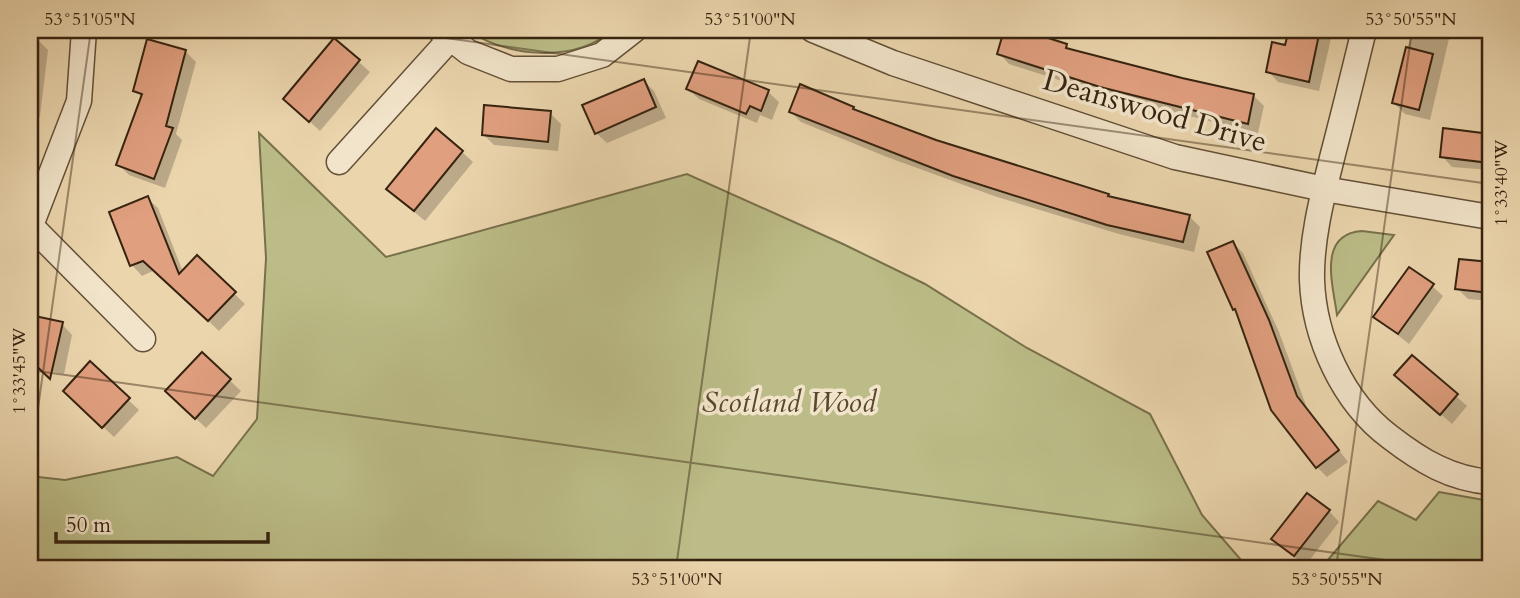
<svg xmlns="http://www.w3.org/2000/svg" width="1520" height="598" viewBox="0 0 1520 598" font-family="Cardo,serif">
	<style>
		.green { fill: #bbbc87; stroke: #78704b; stroke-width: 2 }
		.shadow { fill: #0003 }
		.building { fill: #e09f7f; stroke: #36230f; stroke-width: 2 }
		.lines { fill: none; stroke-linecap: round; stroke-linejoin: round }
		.street-casing { stroke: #635036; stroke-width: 27 }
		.street { stroke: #f2e4ca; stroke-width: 24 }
		.ticks { fill: none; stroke: #36230f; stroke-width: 2; stroke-opacity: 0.45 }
		.labels { text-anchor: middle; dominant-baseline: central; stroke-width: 7; stroke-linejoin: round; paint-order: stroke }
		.street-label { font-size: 30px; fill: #36230f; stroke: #f2e4ca }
		.park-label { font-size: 30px; font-style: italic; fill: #57492d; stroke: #f2e4ca }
		.neatline { fill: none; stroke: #36230f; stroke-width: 2.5 }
		.ticks-label { font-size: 18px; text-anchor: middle; fill: #36230f }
	</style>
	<rect width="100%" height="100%" fill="#ebd5ad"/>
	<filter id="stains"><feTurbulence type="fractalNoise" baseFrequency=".00286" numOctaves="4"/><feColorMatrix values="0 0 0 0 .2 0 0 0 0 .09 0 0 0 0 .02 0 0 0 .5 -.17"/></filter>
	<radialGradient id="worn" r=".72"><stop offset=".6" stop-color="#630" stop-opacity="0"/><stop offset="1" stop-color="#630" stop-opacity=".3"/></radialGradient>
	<g class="green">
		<path d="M467 30H613C573 64 508 57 467 30Z"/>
		<path d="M259 133 386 257 687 174 843 244 925 284 1027 348 1150 414 1202 515 1248 568H30V476L65 480 177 457 213 476 257 419 266 258Z"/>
		<path d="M1362 231 1394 235 1337 315C1333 285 1317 234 1362 231Z"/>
		<path d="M1439 492 1490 501V568H1321L1378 501 1416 520Z"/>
	</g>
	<g class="shadow">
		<path d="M1006 30H1018L1066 46 1072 51 1181 80 1253 95 1264 106 1258 133 1112 97 1009 64 999 53Z"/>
		<path d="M1290 30H1327L1332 34 1319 91 1278 82 1268 71 1287 47Z"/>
		<path d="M1412 30H1451L1430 120 1405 114 1394 103Z"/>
		<path d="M30 39 38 40 48 50 40 116 30 136Z"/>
		<path d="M334 40 370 72 320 131 296 109Z"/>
		<path d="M185 51 196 62 176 134 182 140 165 188 129 175 118 164 143 98 135 91Z"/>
		<path d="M699 63 768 92 779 102 772 120 760 115 757 123 699 99 688 89Z"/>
		<path d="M644 81 654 91 666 118 607 143 596 133Z"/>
		<path d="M853 108 858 113 935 141 1110 198 1189 216 1200 227 1194 252 1119 234 994 196 887 157 801 122 791 112Z"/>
		<path d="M550 113 561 124 558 151 494 145 484 135Z"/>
		<path d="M1445 130 1490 136V170L1452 167 1442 156Z"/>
		<path d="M462 152 473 162 425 221 399 199Z"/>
		<path d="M147 198 158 208 183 272 197 258 245 304 219 331 155 270 142 276 132 265Z"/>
		<path d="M1233 243 1243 253 1279 332 1307 408 1348 462 1327 477 1317 467 1235 309Z"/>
		<path d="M1460 261 1490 264V301L1468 299 1457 288Z"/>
		<path d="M1432 286 1443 296 1409 344 1375 317Z"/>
		<path d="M30 317 62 324 72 335 64 374 30 367Z"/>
		<path d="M202 354 241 391 206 428 178 402Z"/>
		<path d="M1412 357 1467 406 1452 424 1407 385Z"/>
		<path d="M90 364 139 410 114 437 65 391Z"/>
		<path d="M1483 404H1490V440L1481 431Z"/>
		<path d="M1329 511 1339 522 1305 566 1274 539Z"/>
	</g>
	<g class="building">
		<path d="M1004 30H1023L1067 44 1066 48 1182 78 1254 94 1248 124 1100 87 997 54Z"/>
		<path d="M1289 30H1320L1309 82 1266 72 1272 42 1285 45Z"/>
		<path d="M334 38 360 60 309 122 283 99Z"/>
		<path d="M147 39 186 50 166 126 173 128 154 179 116 165 142 94 133 91Z"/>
		<path d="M1406 47 1433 54 1419 110 1392 103Z"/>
		<path d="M698 61 769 90 761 111 750 106 746 114 686 89Z"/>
		<path d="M644 79 656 107 595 134 582 105Z"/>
		<path d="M800 84 854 107 853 109 936 140 1109 194 1108 196 1190 215 1183 242 1107 225 953 176 789 112Z"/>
		<path d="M484 105 551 111 548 142 482 135Z"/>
		<path d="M436 128 463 151 414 211 386 189Z"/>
		<path d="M1443 128 1490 134V163L1440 157Z"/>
		<path d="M148 196 179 274 197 255 236 292 208 321 143 261 130 266 109 212Z"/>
		<path d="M1233 241 1269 320 1297 396 1339 450 1316 468 1271 410 1235 309 1233 310 1207 252Z"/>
		<path d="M1459 259 1490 262V293L1455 289Z"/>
		<path d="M1409 267 1434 284 1398 334 1373 317Z"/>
		<path d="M30 315 63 322 50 379 30 360Z"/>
		<path d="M202 352 231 379 195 419 165 391Z"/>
		<path d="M1412 355 1458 394 1440 415 1394 375Z"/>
		<path d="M90 361 130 398 102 428 63 391Z"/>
		<path d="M1307 493 1330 510 1294 556 1271 539Z"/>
	</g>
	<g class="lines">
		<defs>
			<g id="street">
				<path d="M440 30 468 52 511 69H558L602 55 634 30"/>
				<path d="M813 30 893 63 1175 157 1324 189 1490 217"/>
				<path d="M1364 30C1354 71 1344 112 1333 154 1323 194 1311 238 1312 280 1314 338 1343 402 1390 437 1421 461 1451 479 1490 482"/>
				<path d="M339 162 450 39"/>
				<path d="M32 227 143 339"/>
				<path d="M30 228 79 101 84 30"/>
			</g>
		</defs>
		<use href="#street" class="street-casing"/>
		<use href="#street" class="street"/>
	</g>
	<path class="ticks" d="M389 30 1490 184M30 370 1442 568M30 465 91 30M676 568 751 30M1336 568 1412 30"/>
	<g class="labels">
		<g class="street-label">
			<text transform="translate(1155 111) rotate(16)">Deanswood Drive</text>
		</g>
		<g class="park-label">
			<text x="789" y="402">Scotland Wood</text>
		</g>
	</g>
	<rect width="1520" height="598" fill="none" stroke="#ebd5ad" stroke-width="77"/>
	<path d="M56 532v10h212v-10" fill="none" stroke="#36230f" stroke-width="3.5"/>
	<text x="66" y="532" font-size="21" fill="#36230f" stroke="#f2e4ca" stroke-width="5" paint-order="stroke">50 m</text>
	<rect x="38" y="38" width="1444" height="522" class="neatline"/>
	<g class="ticks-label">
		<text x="90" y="25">53°51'05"N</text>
		<text x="750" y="25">53°51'00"N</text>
		<text x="1411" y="25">53°50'55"N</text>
		<text transform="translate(1501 183) rotate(-90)" y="6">1°33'40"W</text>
		<text transform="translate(19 371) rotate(-90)" y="6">1°33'45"W</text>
		<text x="677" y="585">53°51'00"N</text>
		<text x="1337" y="585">53°50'55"N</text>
	</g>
	<rect width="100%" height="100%" filter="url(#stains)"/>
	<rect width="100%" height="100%" fill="url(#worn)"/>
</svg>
